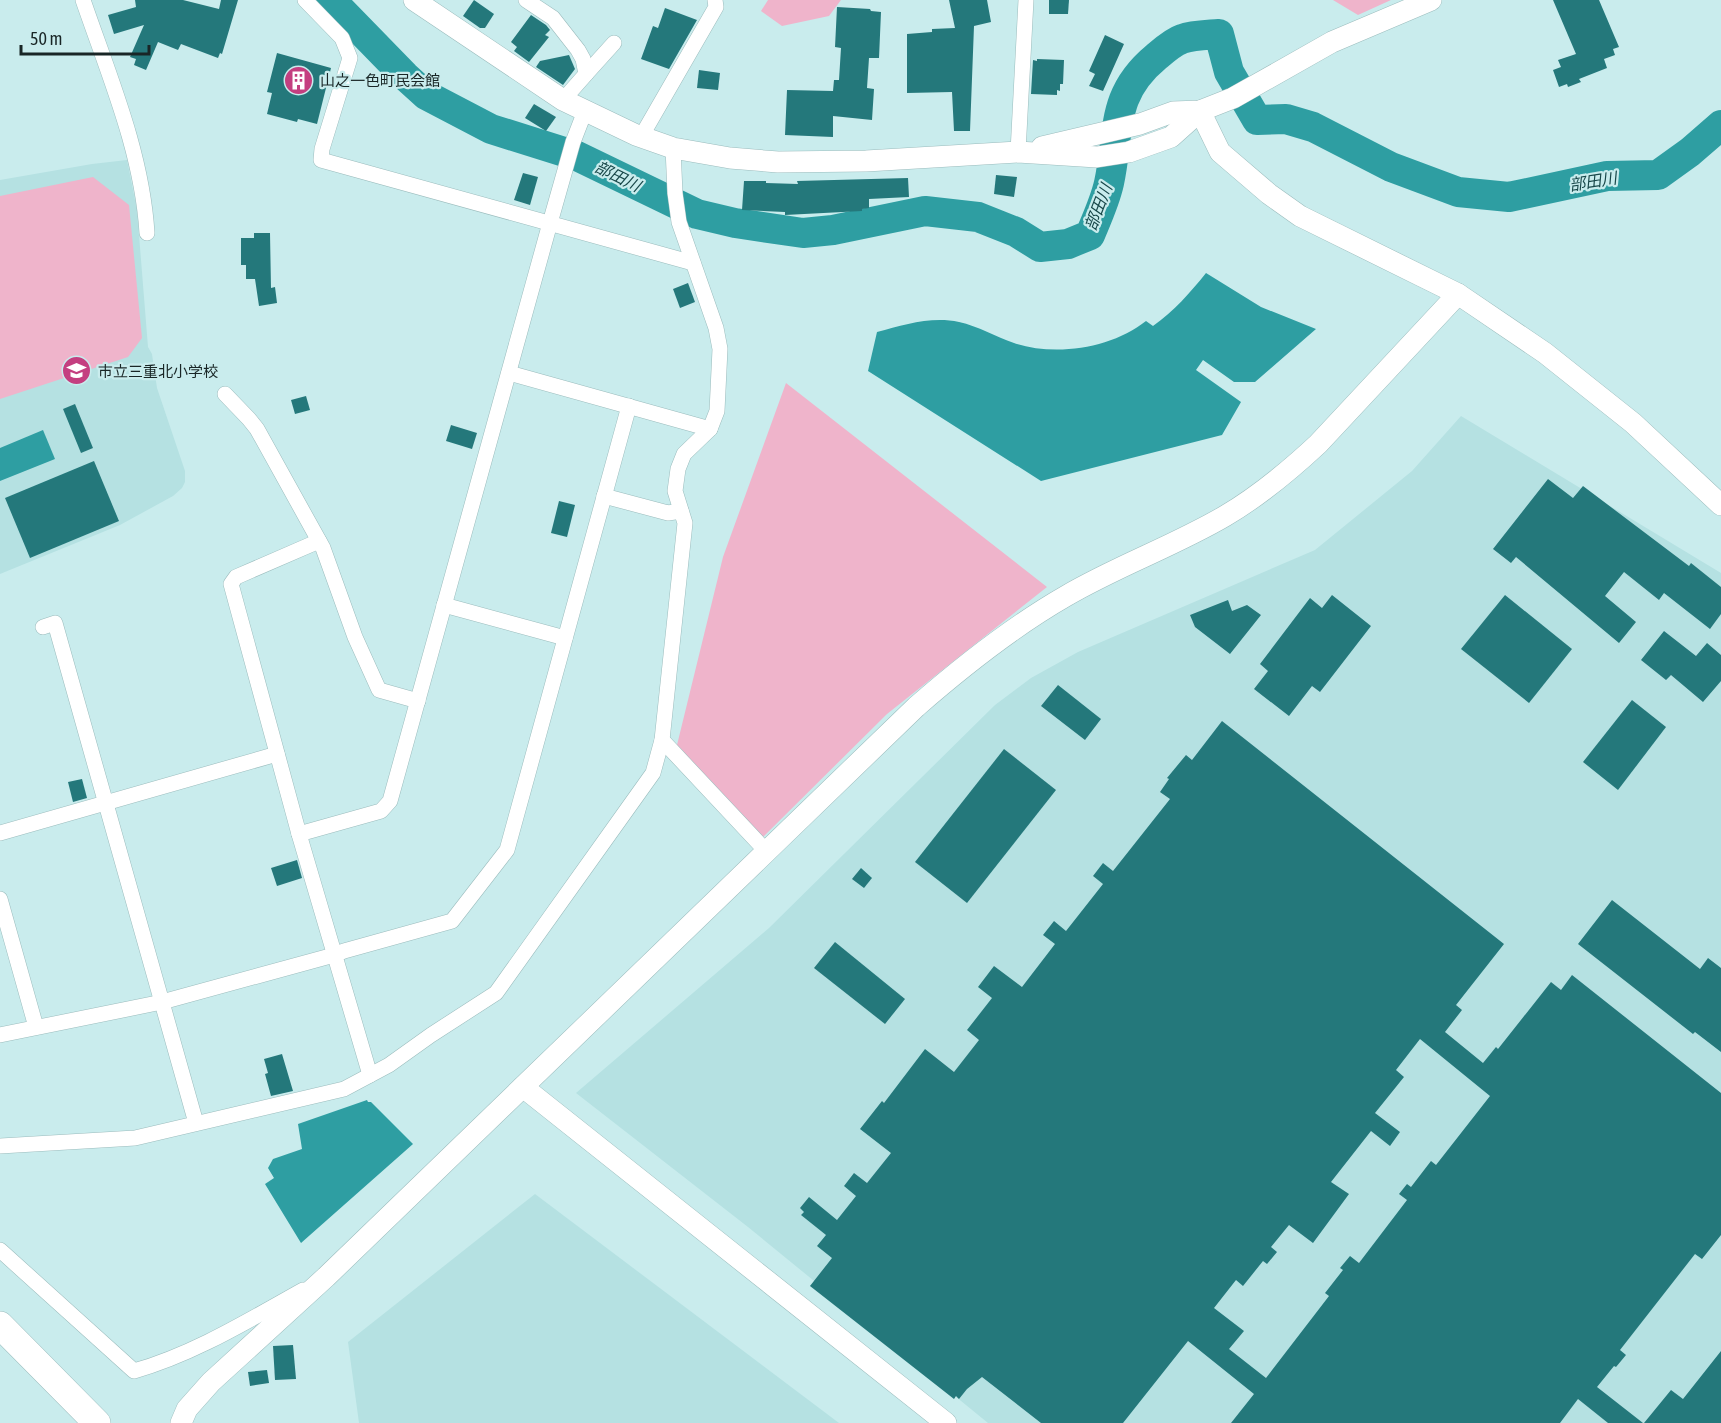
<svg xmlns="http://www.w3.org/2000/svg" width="1721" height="1423" viewBox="0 0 1721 1423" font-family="'Asap Condensed','Noto Sans JP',sans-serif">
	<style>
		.built { fill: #b5e1e2 }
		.green { fill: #efb4cb }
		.water { fill: #2e9ea2 }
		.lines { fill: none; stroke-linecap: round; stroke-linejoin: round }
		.river { stroke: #2e9ea2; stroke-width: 30 }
		.building { fill: #24787b; fill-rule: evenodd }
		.street-casing { stroke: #9bbcbd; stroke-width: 16 }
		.secondary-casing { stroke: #9bbcbd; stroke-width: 22 }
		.highway-casing { stroke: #9bbcbd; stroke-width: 28 }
		.street { stroke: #fff; stroke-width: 15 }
		.secondary { stroke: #fff; stroke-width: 21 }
		.highway { stroke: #fff; stroke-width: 27 }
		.labels { text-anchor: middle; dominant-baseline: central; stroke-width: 4.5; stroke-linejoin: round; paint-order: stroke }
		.poi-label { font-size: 15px; fill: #192626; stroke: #c9eced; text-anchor: start }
		.water-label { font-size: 16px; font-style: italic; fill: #184749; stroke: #c9eced }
	</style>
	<rect width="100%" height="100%" fill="#c9eced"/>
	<g class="built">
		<path d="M127 160 137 210 148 347 152 354 157 388 185 471V482L182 488 173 496 120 525 0 574V180L92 164Z"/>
		<path d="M1461 416 1721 573V1423H988L748 1227 576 1093 769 928 995 705 1031 678 1078 652 1315 550 1412 471Z"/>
		<path d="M535 1194 839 1423H359L348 1342Z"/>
	</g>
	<g class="green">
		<path d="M768 0H841L829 16 782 26 761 11Z"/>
		<path d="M1333 0H1391L1358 15Z"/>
		<path d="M93 177 129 205 142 338 128 357 0 399V196Z"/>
		<path d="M786 383 1047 587 887 714 762 838 677 745 723 557Z"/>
	</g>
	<g class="water">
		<path d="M1206 273 1261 307 1316 329 1255 382H1234L1203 360 1196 370 1241 402 1222 435 1041 481 868 371 877 332C904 325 931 316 959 322 978 326 996 337 1014 343 1056 357 1112 348 1146 321L1153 326C1174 311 1190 293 1206 273Z"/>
		<path d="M43 430 55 459 0 481V448Z"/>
		<path d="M367 1100 368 1102H371L413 1144 301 1243 265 1184 274 1178 268 1168 273 1159 302 1149 298 1124Z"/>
	</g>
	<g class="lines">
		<path class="river" d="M331 0 405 76 426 95 491 129 577 156 697 214 735 223 803 233 833 230 925 211 978 217 1016 232 1040 247 1068 244 1090 235C1097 218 1105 201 1109 183 1120 132 1110 95 1156 57 1163 51 1173 42 1182 39 1193 35 1208 35 1219 34L1229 72 1257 120 1286 119 1313 127 1391 167 1458 192 1509 197 1607 176 1658 175 1690 152 1721 125"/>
	</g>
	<g class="building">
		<path d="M135 0H183L219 9 221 0H238L222 54 220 53 218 58 181 44 178 50 158 42 146 70 134 65 136 59 130 57 144 25 114 34 108 15 136 7Z"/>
		<path d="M474 0 494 14 485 28H480L463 16Z"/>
		<path d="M949 0H987L991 22 974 26 970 131H954L952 92 907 93V34L932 32V29L955 28Z"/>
		<path d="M1049 0H1069L1068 14H1049Z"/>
		<path d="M1553 0H1599L1619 47 1613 49 1615 55 1604 59 1607 68 1579 79 1581 82 1568 87 1567 84 1559 87 1553 70 1561 67 1558 60 1576 54Z"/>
		<path d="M837 7 870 9 871 11 881 12 879 58H869L867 88 874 89 872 120 833 116V137L785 135 787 90 833 91 834 80H839L841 48 835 47Z"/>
		<path d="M665 8 697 20 669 69 641 59 653 26 658 28Z"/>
		<path d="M531 15 546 25 550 30 545 35 549 37 529 62 514 51 517 47 511 42Z"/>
		<path d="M1105 35 1124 44 1103 91 1089 86 1095 74 1089 71Z"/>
		<path d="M277 53 331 68 317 124 298 119 297 122 267 114 272 93 267 92Z"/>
		<path d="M569 55 575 69 563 85 536 67 540 61Z"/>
		<path d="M1037 59 1064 60 1063 84H1060V91L1057 90V95L1031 94 1033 60 1037 61Z"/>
		<path d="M699 70 720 73 718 90 697 88Z"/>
		<path d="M534 104 556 117 546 131 525 118Z"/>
		<path d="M523 173 538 177 530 205 514 200Z"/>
		<path d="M996 175 1017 177 1014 197 994 194Z"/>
		<path d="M908 178 909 197 869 199V208L862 209V211L785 215V212L742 210 744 181H766V183L798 184 797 181Z"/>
		<path d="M254 233H270L271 288 275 287 277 303 259 306 255 279H246V265H241V238H254Z"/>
		<path d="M688 283 695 302 680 308 673 289Z"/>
		<path d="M306 396 310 410 295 414 291 400Z"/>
		<path d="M75 404 93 448 81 453 63 409Z"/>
		<path d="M451 425 477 433 472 449 446 441Z"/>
		<path d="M94 461 119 521 30 558 5 498Z"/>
		<path d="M1548 479 1573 498 1583 486 1689 566 1691 563 1721 587V614L1710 629 1664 593 1659 600 1624 572 1605 596 1636 622 1619 643 1516 557 1511 563 1493 549Z"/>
		<path d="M559 501 575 505 567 537 551 533Z"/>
		<path d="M1332 595 1371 626 1320 692 1312 686 1289 716 1254 689 1268 671 1260 664 1310 598 1322 608Z"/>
		<path d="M1505 595 1572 649 1529 703 1461 649Z"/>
		<path d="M1228 600 1232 611 1247 605 1261 615 1230 654 1195 627 1190 615Z"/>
		<path d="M1664 631 1696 656 1707 643 1721 655V681L1703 702 1671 675 1666 680 1641 660Z"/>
		<path d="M1058 685 1101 719 1085 740 1041 706Z"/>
		<path d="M1632 700 1666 727 1618 790 1583 762Z"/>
		<path d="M1222 721 1504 944 1456 1005 1462 1010 1445 1032 1483 1063 1496 1047 1498 1049 1551 982 1561 990 1572 975 1721 1093V1235L1702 1259 1695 1254 1620 1350 1626 1355 1616 1367 1614 1366 1597 1387 1643 1423H1608L1578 1399 1560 1423H1231L1254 1394 1188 1341 1123 1423H1041L982 1377 967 1389 959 1399 956 1396 954 1399 810 1286 832 1258 817 1246 826 1235 801 1215 804 1212 800 1208 809 1197 837 1220 856 1196 844 1186 854 1173 867 1183 891 1153 860 1129 882 1101 884 1103 925 1049 954 1072 979 1040 967 1030 992 998 978 987 994 966 1022 987 1055 944 1043 935 1054 921 1066 931 1103 884 1093 876 1103 863 1113 871 1170 799 1160 792 1169 779 1167 778 1186 755 1192 760ZM1420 1039 1490 1096 1436 1165 1431 1161 1411 1187 1407 1184 1399 1194 1407 1200 1359 1263 1350 1256 1340 1268 1343 1270 1325 1293 1329 1296 1266 1378 1229 1349 1244 1331 1214 1308 1236 1280 1243 1286 1263 1261 1267 1264 1277 1252 1271 1247 1289 1225 1313 1243 1349 1194 1331 1182 1371 1131 1390 1146 1400 1132 1375 1113 1404 1077 1396 1070Z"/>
		<path d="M1004 749 1056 790 967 903 915 862Z"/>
		<path d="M82 779 87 798 73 802 68 782Z"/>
		<path d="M297 860 302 878 277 886 271 868Z"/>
		<path d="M861 868 872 878 864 888 852 879Z"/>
		<path d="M1612 900 1700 969 1708 958 1721 968V1052L1695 1032 1693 1034 1578 944Z"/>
		<path d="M835 942 905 999 885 1024 814 968Z"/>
		<path d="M282 1054 293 1091 271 1096 265 1074 268 1073 264 1059Z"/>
		<path d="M293 1345 296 1379 275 1380 273 1346Z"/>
		<path d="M1721 1351V1423H1644L1671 1390 1683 1399Z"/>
		<path d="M267 1370 269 1383 250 1386 248 1372Z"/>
	</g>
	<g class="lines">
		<defs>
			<g id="street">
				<path d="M83 0C109 76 142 152 147 233"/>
				<path d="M305 0 342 38 350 58 322 149 321 160 693 263"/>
				<path d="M526 0 553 18 578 50 583 59 586 74 563 100"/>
				<path d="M586 74 614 43"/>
				<path d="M641 137 716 7 715 0"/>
				<path d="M1018 152 1026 0"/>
				<path d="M509 373 710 429"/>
				<path d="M225 394 249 419 257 429 323 548 355 637 379 690 418 701"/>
				<path d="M604 496 668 513 681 511"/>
				<path d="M319 541 236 577 231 584 299 834 370 1075"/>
				<path d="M444 605 565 638"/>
				<path d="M43 627 55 623 196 1123"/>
				<path d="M662 740 767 852"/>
				<path d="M0 833 277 754"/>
				<path d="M299 834 381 811 390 801 550 223 573 142 585 111"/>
				<path d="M0 899 36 1027"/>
				<path d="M0 1035 162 1002 334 955 344 951 452 921 507 850 629 406"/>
				<path d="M0 1146 135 1138 344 1089 389 1065 431 1035 496 993 653 773 662 740 685 523 675 491 678 469 684 454 710 429 717 411 720 349 716 328 679 222 675 193 673 148"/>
				<path d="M0 1250 134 1371C194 1354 249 1320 303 1290"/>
			</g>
			<g id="secondary">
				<path d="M414 0 563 100 636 135 673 148 730 158 778 162 866 161 1018 152 1097 157 1129 152 1171 137 1200 111"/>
				<path d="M1200 111 1220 152 1269 194 1300 216 1458 294 1545 353 1633 423 1721 505"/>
				<path d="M1042 147 1140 124 1173 112 1200 111 1233 98 1332 42 1431 0"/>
				<path d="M523 1087 946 1423"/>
				<path d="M181 1423 187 1409 211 1382 326 1277 916 707C963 666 1012 627 1066 596 1117 566 1174 546 1225 516 1259 496 1289 471 1318 444L1458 294"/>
			</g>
			<path id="highway" d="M0 1325 97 1423"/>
		</defs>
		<use href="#street" class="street-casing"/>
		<use href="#secondary" class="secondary-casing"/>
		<use href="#highway" class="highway-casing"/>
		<use href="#street" class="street"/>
		<use href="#secondary" class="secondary"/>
		<use href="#highway" class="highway"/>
	</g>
	<defs>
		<symbol id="building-disc" viewBox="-11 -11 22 22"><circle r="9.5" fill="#c43f80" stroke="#c9eced"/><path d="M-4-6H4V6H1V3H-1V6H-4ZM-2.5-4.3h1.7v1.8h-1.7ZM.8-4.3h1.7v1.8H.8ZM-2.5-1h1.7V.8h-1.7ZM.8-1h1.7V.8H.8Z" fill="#fff"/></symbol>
		<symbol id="school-disc" viewBox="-11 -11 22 22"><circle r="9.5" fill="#c43f80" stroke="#c9eced"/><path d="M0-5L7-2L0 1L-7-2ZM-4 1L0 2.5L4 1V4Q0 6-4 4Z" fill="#fff"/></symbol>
	</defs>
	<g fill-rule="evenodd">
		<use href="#building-disc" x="282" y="64" width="33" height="33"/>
		<use href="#school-disc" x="60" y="354" width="33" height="33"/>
	</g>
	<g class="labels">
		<g class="poi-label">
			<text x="320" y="80">山之一色町民会館</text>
			<text x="98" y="371">市立三重北小学校</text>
		</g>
		<g class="water-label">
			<text transform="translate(618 176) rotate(26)">部田川</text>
			<text transform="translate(1593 181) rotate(-9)">部田川</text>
			<text transform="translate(1098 207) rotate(-69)">部田川</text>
		</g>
	</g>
	<path d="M21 45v9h128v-9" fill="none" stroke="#192626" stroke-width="3"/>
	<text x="30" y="45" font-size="18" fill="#192626" stroke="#c9eced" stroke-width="4.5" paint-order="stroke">50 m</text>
</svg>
